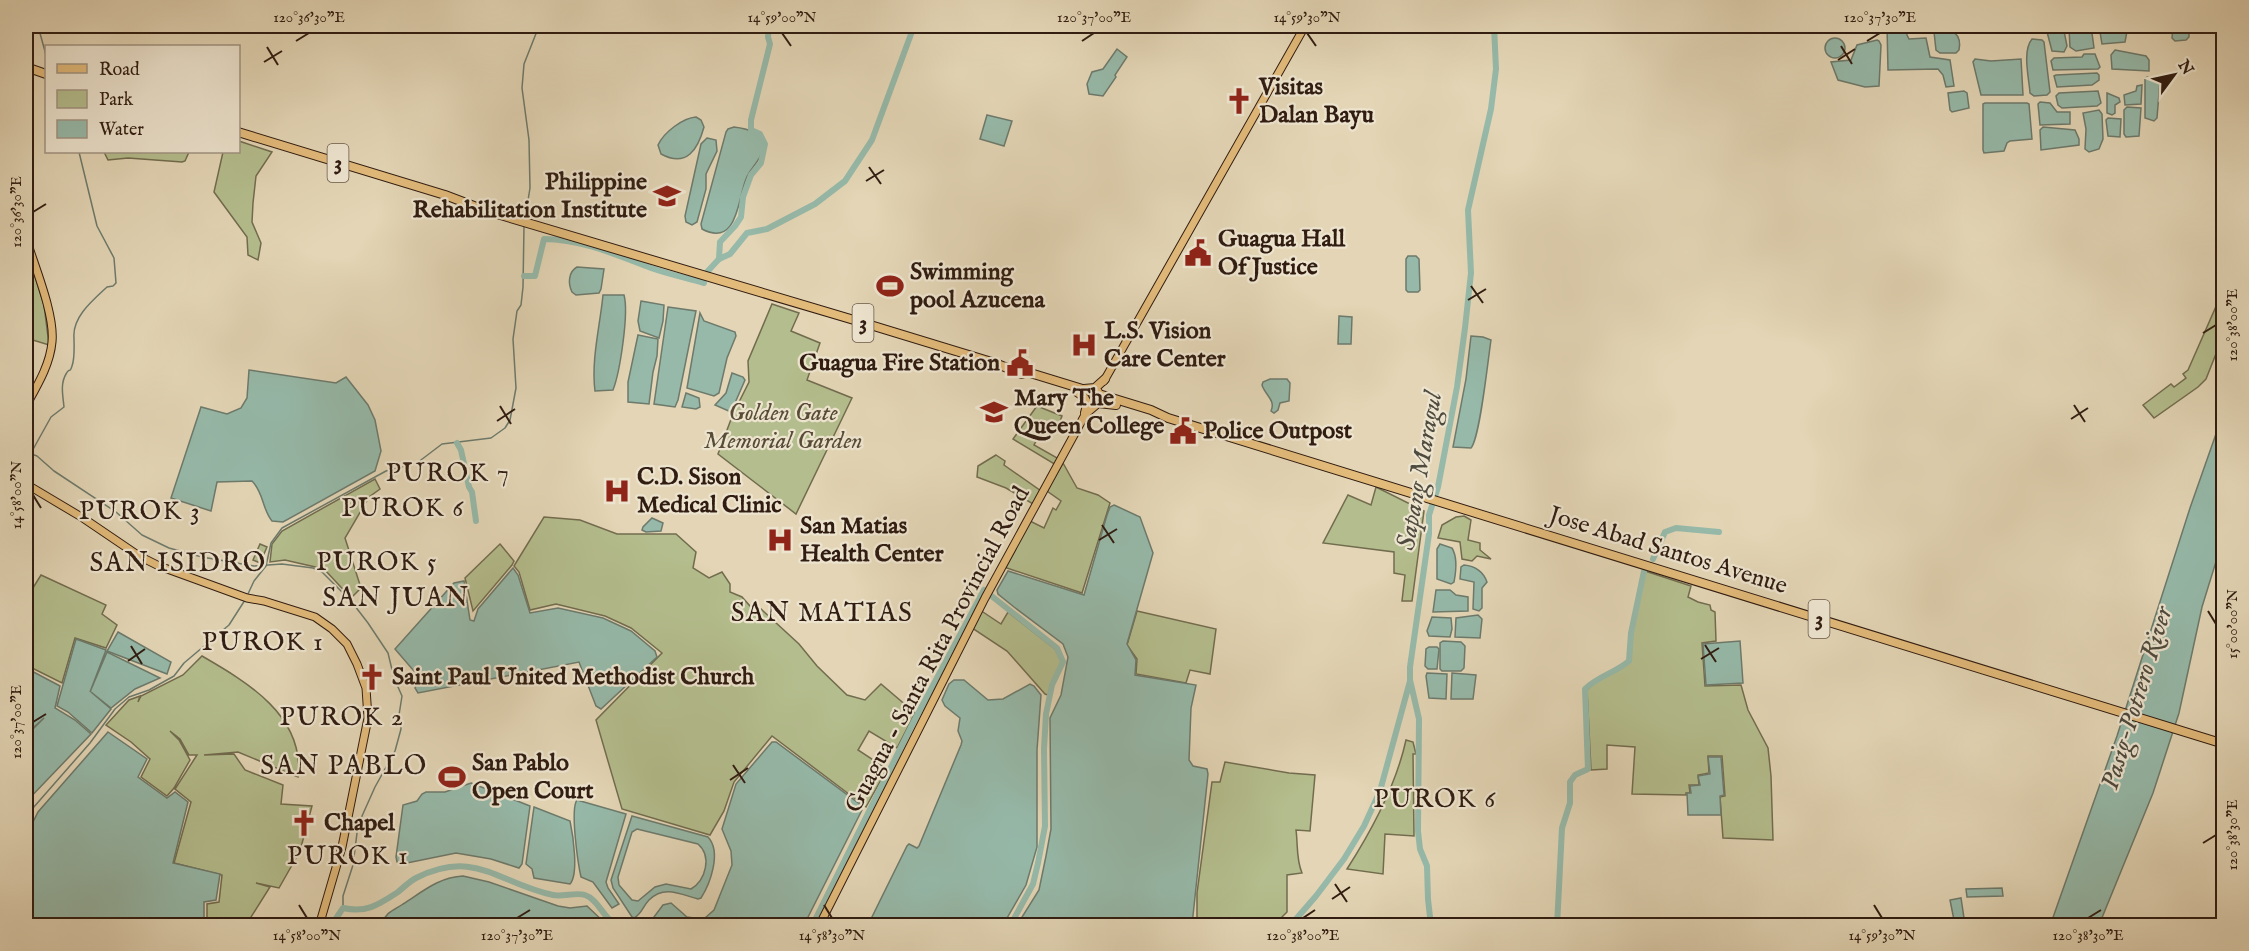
<svg xmlns="http://www.w3.org/2000/svg" width="2249" height="951" viewBox="0 0 2249 951" font-family="'IM FELL English',serif">
	<style>
		.green { fill: #b4bd8d; stroke: #726c4f; stroke-width: 1.5 }
		.water { fill: #96b9a9; stroke: #6d7a6c; stroke-width: 1.5; fill-rule: evenodd }
		.lines { fill: none; stroke-linecap: round; stroke-linejoin: round }
		.stream { stroke: #6d7a6c; stroke-width: 1.5 }
		.river { stroke: #96b9a9; stroke-width: 6 }
		.major-casing { stroke: #301c11; stroke-width: 9 }
		.highway-casing { stroke: #301c11; stroke-width: 10 }
		.major { stroke: #e2ba7a; stroke-width: 7 }
		.highway { stroke: #e2ba7a; stroke-width: 8 }
		.ticks { fill: none; stroke: #301c11; stroke-width: 2 }
		.labels { text-anchor: middle; dominant-baseline: central; stroke-width: 4.5; stroke-linejoin: round; paint-order: stroke }
		.shield { fill: #ede4cf; stroke: #69584a; stroke-width: 1.5 }
		.shield-label { font-size: 22px; font-weight: bold; fill: #301c11 }
		.poi-label { font-size: 24px; font-weight: bold; fill: #301c11; stroke: #ede4cf; text-anchor: start }
		.park-label { font-size: 24px; font-style: italic; fill: #584c36; stroke: #ede4cf }
		.street-label { font-size: 24px; fill: #301c11; stroke: #ede4cf }
		.water-label { font-size: 26px; font-style: italic; fill: #4f4b3f; stroke: #ede4cf }
		.neighbourhood-label { font-size: 26px; letter-spacing: 1.5px; fill: #301c11; stroke: #ede4cf }
		.quarter-label { font-size: 27px; letter-spacing: 1.5px; fill: #301c11; stroke: #ede4cf }
		.neatline { fill: none; stroke: #301c11; stroke-width: 2 }
		.ticks-label { font-size: 15px; text-anchor: middle; fill: #301c11 }
	</style>
	<rect width="100%" height="100%" fill="#e3d5b5"/>
	<filter id="stains"><feTurbulence type="fractalNoise" baseFrequency=".00333" numOctaves="4"/><feColorMatrix values="0 0 0 0 .2 0 0 0 0 .09 0 0 0 0 .02 0 0 0 .5 -.17"/></filter>
	<radialGradient id="worn" r=".72"><stop offset=".6" stop-color="#630" stop-opacity="0"/><stop offset="1" stop-color="#630" stop-opacity=".3"/></radialGradient>
	<g class="green">
		<path d="M239 141 272 152 256 176 253 203 252 222 261 243 258 260 248 255 247 237 214 192 223 152H238Z"/>
		<path d="M104 152H189L185 161 182 162 128 158 108 160Z"/>
		<path d="M26 249 44 305 49 345 26 338Z"/>
		<path d="M2223 296V336L2206 379 2198 387 2154 418 2143 405 2171 384 2174 387 2186 378 2183 374 2188 370 2218 302Z"/>
		<path d="M772 304 799 313 791 331 820 343 807 380 852 398 796 514 718 454 733 414 749 382 748 361Z"/>
		<path d="M1037 406 1062 416 1057 429 1045 424 1034 445 1059 459 1056 465 1013 439Z"/>
		<path d="M996 455 1005 461 1004 465 1041 491 1033 504 1006 488 977 477 978 466Z"/>
		<path d="M1063 463 1077 488 1098 495 1110 503 1082 593 1004 567 1030 521 1044 528 1053 508 1056 510 1061 501 1047 491Z"/>
		<path d="M375 479 380 489 369 497 345 538 361 588 351 598 324 569 285 560 270 562 272 544 282 531Z"/>
		<path d="M1376 487 1424 511 1412 601H1402L1405 575 1394 573V552L1323 543 1348 495 1371 505Z"/>
		<path d="M1464 516 1471 520 1468 540 1480 543V550L1491 559 1477 556 1472 561 1462 559 1460 542 1438 538 1442 525 1456 517Z"/>
		<path d="M544 517 580 520 617 534H676L696 552 693 568 709 578 722 572 730 584V592L742 597 750 606 761 609 799 644 817 666 847 695 865 700 881 684 915 713 897 748 869 731 858 750 887 769 866 807 772 736 734 782 724 811 710 835 622 809 596 720 662 653 631 628 605 616 556 604 530 610 519 572 514 566Z"/>
		<path d="M260 544 267 547 260 563 253 560Z"/>
		<path d="M500 544 514 561 512 565 473 611 465 578Z"/>
		<path d="M1645 571 1691 586 1688 597 1698 602 1710 605 1711 610 1715 612 1716 641 1702 643 1705 686 1741 685 1748 710 1768 748 1771 776 1773 840 1723 838 1720 797 1725 796 1722 756H1708L1709 773 1698 775 1699 785H1689L1690 793H1686V795L1632 794 1635 747 1607 745V769L1591 770 1587 690C1599 675 1616 673 1630 661L1632 633Z"/>
		<path d="M41 575 106 605 102 614 117 625 106 648 75 638 62 683 26 665V599Z"/>
		<path d="M980 610 1001 624 1008 612 1055 649 1062 662 1048 695 1045 694 1007 651 972 628Z"/>
		<path d="M1137 611 1216 629 1210 674 1190 670 1186 683 1136 674 1137 659 1127 645Z"/>
		<path d="M202 656C247 682 305 716 298 777L238 752 204 755 234 754 245 770 283 785 281 804 312 806 300 851 279 888 256 883 270 887 246 925H207V904L219 902 222 875 174 863 191 802 175 789 197 755H189L180 739 170 731 179 740 190 760 174 788 167 796 141 777 150 759 131 742 106 725 129 700 140 696 138 702 141 696 183 675Z"/>
		<path d="M1406 740 1413 742 1416 754H1413L1414 836 1385 834 1383 874 1347 869C1372 830 1396 786 1406 740Z"/>
		<path d="M1225 762 1289 773 1315 775 1310 831 1296 830C1298 845 1296 859 1302 873L1287 875V912L1274 925H1197V893L1212 782H1220Z"/>
	</g>
	<g class="water">
		<path d="M1887 26H1906L1907 35 1909 39 1926 38 1930 57 1950 60 1954 86 1946 87 1943 75 1938 69 1888 70Z"/>
		<path d="M2049 26H2063L2067 46 2064 52 2052 51 2046 28Z"/>
		<path d="M2081 26H2091L2094 48 2076 51 2070 47 2069 28Z"/>
		<path d="M2099 26H2128L2125 42 2102 44Z"/>
		<path d="M2173 26H2189V37L2186 40 2175 41 2172 38Z"/>
		<path d="M1940 28C1954 31 1962 34 1959 50L1956 53H1940L1936 50 1934 32 1936 29Z"/>
		<circle cx="1835" cy="48" r="10"/>
		<path d="M2032 39 2042 40 2044 42 2050 92 2047 95 2034 96 2030 93C2029 78 2022 51 2032 39Z"/>
		<path d="M1877 40 1879 41 1881 45 1879 86 1865 87 1838 80 1831 62 1851 60 1857 45Z"/>
		<path d="M1117 49 1127 57 1115 75 1116 77 1103 96 1089 94 1087 84 1092 72 1103 69Z"/>
		<path d="M2115 50 2146 56 2149 60V71L2112 69 2111 55Z"/>
		<path d="M2084 54H2095L2100 67 2098 69 2053 70 2051 61 2054 58 2082 57Z"/>
		<path d="M1975 59 1991 61 2021 59 2023 95H1981L1973 62Z"/>
		<path d="M2097 73 2099 75V80L2092 85 2057 87 2054 76 2056 75Z"/>
		<path d="M2147 77 2160 81 2157 118 2154 121 2145 118V79Z"/>
		<path d="M2142 85 2141 104 2125 105 2124 95 2136 91 2137 86Z"/>
		<path d="M1964 91 1967 93 1969 108 1952 112 1950 110 1948 93Z"/>
		<path d="M2098 91 2101 103 2097 106 2062 108 2058 105 2056 96 2059 93Z"/>
		<path d="M2107 93 2119 98 2120 102 2115 105V113L2112 115 2107 113Z"/>
		<path d="M2040 102 2050 103 2057 112H2070V124L2040 125 2038 104Z"/>
		<path d="M1985 103H2027L2029 104 2032 139 2010 141 2007 143 2004 151 1984 153 1983 150V104Z"/>
		<path d="M2127 107 2141 108 2139 136 2126 137 2124 134V110Z"/>
		<path d="M2099 110 2102 114 2103 139 2099 149 2089 152 2085 149 2086 129 2083 113Z"/>
		<path d="M987 115 1012 121 1004 146 980 139Z"/>
		<path d="M696 117 701 120 704 127C698 149 687 168 661 154L658 145C664 132 683 118 696 117Z"/>
		<path d="M2108 118 2121 119 2120 137 2108 136 2106 120Z"/>
		<path d="M734 127C742 128 759 131 762 141 767 156 750 167 746 179 738 198 738 248 702 229L701 224 726 132 728 129Z"/>
		<path d="M2043 127 2075 130 2079 139V145L2041 150 2040 130Z"/>
		<path d="M707 138 716 140 717 151 706 174V189L697 222 692 225 686 222 685 216 701 144Z"/>
		<path d="M1408 256H1416L1419 259 1420 290 1418 292H1408L1406 290V259Z"/>
		<path d="M577 267 604 269 601 289 599 293 576 295 572 292C568 284 568 272 577 267Z"/>
		<path d="M603 295H624C629 313 620 372 613 390L595 391C591 360 600 326 603 295Z"/>
		<path d="M641 301 664 305 663 321 659 338 640 331 638 321Z"/>
		<path d="M668 307 696 311 678 400 675 407 654 404Z"/>
		<path d="M700 313 704 321 735 332 736 336 727 358 719 393 714 396 687 388Z"/>
		<path d="M1339 316 1352 317 1351 344H1338Z"/>
		<path d="M638 335 658 339 657 356 653 372 649 404 628 402V382Z"/>
		<path d="M1471 336 1483 337 1491 340C1488 359 1480 438 1471 448L1453 447 1466 379Z"/>
		<path d="M249 370 336 383 346 377 368 405 375 420 381 451 375 471 283 522 272 521C262 509 264 493 252 481L217 482 211 511 171 498 201 407 227 414 241 408 247 398Z"/>
		<path d="M732 373 743 377 745 380 731 412 715 405 726 393Z"/>
		<path d="M1270 379H1287L1290 383 1289 401 1280 403 1278 410 1274 413 1271 411C1276 400 1265 395 1262 385L1263 382Z"/>
		<path d="M686 393 699 398 700 407 696 409 682 407Z"/>
		<path d="M2223 414V539L2202 607 2179 713 2153 793 2099 925 2050 926 2117 736 2190 508Z"/>
		<path d="M1114 505 1140 517 1153 553 1127 644 1136 660 1135 675 1196 685 1191 708 1189 760 1193 766 1207 769 1208 774 1192 925H1017L1039 890 1046 856 1051 829 1050 718 1061 695 1068 657 1063 644 1014 607 998 594 997 590 1008 571 1084 595 1107 515 1110 507Z"/>
		<path d="M652 518 663 523 661 531 646 532 642 530 643 527Z"/>
		<path d="M1440 544 1452 548C1458 558 1456 572 1454 582L1451 584 1437 579V549Z"/>
		<path d="M1464 565C1475 566 1483 571 1487 582L1482 588V608L1479 611 1473 609 1474 582 1460 579 1461 567Z"/>
		<path d="M513 568 518 575 530 613 558 608 603 618 631 631 655 651 657 657 601 709 596 706 579 662 418 693 415 688 420 678 395 649 454 583 464 581 470 620 474 621 478 609Z"/>
		<path d="M1436 590H1450L1456 595 1468 597V611L1433 612Z"/>
		<path d="M1478 615 1482 619 1480 638 1455 637 1456 618Z"/>
		<path d="M1432 617 1451 618 1452 629 1450 637 1429 636 1427 631Z"/>
		<path d="M118 632 171 662 167 674 107 651Z"/>
		<path d="M76 639 106 650 90 692 107 652 160 678 135 689 111 708 91 692 111 709 92 733 68 712 57 706Z"/>
		<path d="M1443 641 1461 642 1465 646 1464 668 1461 671H1442L1440 669V643Z"/>
		<path d="M1740 641 1743 683 1706 685 1703 644Z"/>
		<path d="M1429 647H1437L1439 649 1437 669H1428L1425 666 1426 649Z"/>
		<path d="M26 668 60 686 55 708 75 720 91 734 26 802V736L44 718 26 734Z"/>
		<path d="M1427 673 1447 674 1446 699 1429 698 1426 676Z"/>
		<path d="M1452 673 1476 675 1473 699H1451Z"/>
		<path d="M954 680H964L988 700 1003 699 1030 684 1034 686 1041 695 1037 750V847L1026 885 1003 925H868L907 846 909 844 917 848 919 846 961 745 962 741 958 731 960 718 945 706 942 700 949 684Z"/>
		<path d="M108 732 147 759 138 777 167 798 175 792 188 802 173 863 220 874 216 900 204 902V925H26V836L38 812Z"/>
		<path d="M772 742H776L861 805 862 810 804 925H703L704 919 714 910 732 865 731 851 722 829 736 784Z"/>
		<path d="M1708 757H1721L1724 795 1720 796 1721 815H1688L1687 793H1691L1690 786 1700 785 1698 776 1710 774Z"/>
		<path d="M471 783 530 806 522 864 519 868 491 859 456 853 402 864 397 862 396 857 403 805 417 801 422 794 426 792H445Z"/>
		<path d="M577 800 626 814 606 882 608 888 619 904 612 908 593 882 581 877C578 864 570 809 577 800Z"/>
		<path d="M534 807 570 821C573 835 579 874 570 884L534 878 532 869 526 864Z"/>
		<path d="M632 816 708 837C722 852 710 884 701 898L698 899C680 894 664 885 649 900 643 906 642 914 634 918L632 917 613 888 611 880ZM637 829 698 844C712 856 706 880 691 889L666 884 655 887 638 901 632 900 619 885 618 877 632 832Z"/>
		<path d="M463 876 489 882 558 906 570 908 587 906 607 925H377L383 922C386 912 394 910 403 904 422 892 439 877 463 876Z"/>
		<path d="M2002 888 2003 896 1967 897 1966 889Z"/>
		<path d="M1961 898 1964 918 1954 920 1950 900Z"/>
		<path d="M671 903 687 917 700 919 699 925H648L663 905Z"/>
	</g>
	<g class="lines">
		<g class="stream">
			<path d="M38 26 46 55"/>
			<path d="M525 219 530 188 529 140 522 88 524 64 539 26"/>
			<path d="M26 452 37 456 54 471 116 512 142 535 169 548 202 557 254 566 282 564 313 568 322 572 351 601 368 623 388 653 394 678 402 696 399 715 401 729 395 751 375 787 358 825 353 865 343 896V908"/>
			<path d="M31 453 51 417 64 407C63 396 60 384 66 374 71 366 69 375 72 366 75 358 74 347 74 338 72 317 93 300 107 287L113 286 116 283 114 258 97 226 79 152"/>
			<path d="M247 596 254 581 266 566 271 543 282 528 386 471 417 463 442 444 491 438 505 428 510 420 516 388 513 339 517 311 521 305 523 287 524 226"/>
			<path d="M26 819 33 808 90 743 115 709 129 697 149 690 174 676 184 663 229 625 245 600"/>
		</g>
		<g class="river">
			<path d="M719 259 720 242 735 226 741 217 743 197 751 175 761 163 765 144 760 134 751 130V120L770 44 768 37 769 26"/>
			<path d="M707 272 719 259 730 254 747 233 767 229 815 204 845 181 872 140 914 26"/>
			<path d="M524 276H535L544 239C581 239 617 255 651 268 668 274 687 278 704 283"/>
			<path d="M457 443 461 450 469 487 472 492 476 521"/>
			<path d="M1653 559 1665 532 1676 528 1719 532"/>
			<path d="M335 926V920L343 908C367 913 378 905 398 892 404 887 410 881 416 878 476 848 499 884 553 895 563 897 576 892 585 895 595 898 601 911 608 918 611 921 616 923 619 926"/>
			<path d="M812 926 913 723 984 590 1057 648 1063 662 1052 685 1046 714 1044 749 1045 826 1038 863 1033 884 1010 926"/>
			<path d="M1290 926 1316 896 1344 859 1364 826 1380 791 1410 681"/>
			<path d="M1431 926 1428 899 1427 866 1420 849 1418 831 1419 719 1410 680V667L1429 534V515L1438 487 1457 387 1465 328 1471 273 1468 210 1491 109 1496 69 1494 26"/>
			<path d="M1557 926 1562 828 1570 803V782L1575 775 1588 769 1585 689C1598 676 1615 673 1629 661L1631 633 1644 571"/>
		</g>
		<defs>
			<g id="major">
				<path d="M26 238C34 265 55 314 52 342 50 365 37 386 26 406"/>
				<path d="M1104 381 1305 26"/>
				<path d="M26 484 83 518 139 556 159 566 247 598 264 601 315 617 332 629 347 644 357 664 366 688 368 718 342 847 319 926"/>
				<path d="M819 926 985 598 1098 391"/>
			</g>
			<g id="highway">
				<path d="M26 67 46 74"/>
				<path d="M238 132 445 195 487 211 854 320 995 363 1022 374"/>
				<path d="M1018 372H1027L1151 410 1168 418 2224 744"/>
				<path d="M1084 389 1095 388 1105 379"/>
				<path d="M1077 392C1087 398 1088 402 1085 413"/>
				<path d="M1085 414 1098 403 1116 405"/>
			</g>
		</defs>
		<use href="#major" class="major-casing"/>
		<use href="#highway" class="highway-casing"/>
		<use href="#major" class="major"/>
		<use href="#highway" class="highway"/>
	</g>
	<path class="ticks" d="M782 33 791 46M1307 33 1316 46M296 41 309 33M1082 41 1094 33M1867 41 1880 33M1841 46 1852 64M267 47 278 65M1838 60 1855 49M264 62 282 51M869 167 881 184M866 181 884 170M33 212 46 204M1471 286 1483 303M1468 300 1486 289M2203 333 2216 325M2074 405 2085 422M500 406 511 424M2071 419 2088 408M497 421 515 409M33 495 41 508M1102 525 1114 543M1099 540 1117 529M2208 611 2216 624M1705 645 1716 662M131 646 142 664M1701 659 1719 648M128 661 145 649M33 722 46 714M733 765 745 783M730 780 748 768M2203 843 2216 835M1335 884 1347 902M1332 899 1350 887M299 905 307 918M824 905 832 918M1874 905 1882 918M517 918 530 910M1303 918 1315 910M2088 918 2101 910"/>
	<defs>
		<symbol id="church-bare" viewBox="-9 -9 18 18"><path d="M-1.2-6h2.4v3.5h3.3v2.4h-3.3V6h-2.4V-.1h-3.3v-2.4h3.3Z" fill="#8f2418" stroke="#ede4cf" stroke-width="2.5" paint-order="stroke"/></symbol>
		<symbol id="university-bare" viewBox="-9 -9 18 18"><path d="M0-5L7-2L0 1L-7-2ZM-4 1L0 2.5L4 1V4Q0 6-4 4Z" fill="#8f2418" stroke="#ede4cf" stroke-width="2.5" paint-order="stroke"/></symbol>
		<symbol id="civic-bare" viewBox="-9 -9 18 18"><path d="M-.6-6.5H3V-4.5H.6V-3L4-1V1h2V6H-6V1h2V-1L-.6-3ZM-1.2 2.5V6h2.4V2.5Z" fill="#8f2418" stroke="#ede4cf" stroke-width="2.5" paint-order="stroke"/></symbol>
		<symbol id="stadium-bare" viewBox="-9 -9 18 18"><path d="M0-5a6.5 5 0 1 0 0 10a6.5 5 0 1 0 0-10ZM-3.5-1.8h7v3.6h-7Z" fill="#8f2418" stroke="#ede4cf" stroke-width="2.5" paint-order="stroke"/></symbol>
		<symbol id="hospital-bare" viewBox="-9 -9 18 18"><path d="M-5-5h3v3.5h4V-5h3V5h-3V1.5h-4V5h-3Z" fill="#8f2418" stroke="#ede4cf" stroke-width="2.5" paint-order="stroke"/></symbol>
	</defs>
	<g fill-rule="evenodd">
		<use href="#church-bare" x="1220" y="82" width="38" height="38"/>
		<use href="#university-bare" x="648" y="177" width="38" height="38"/>
		<use href="#civic-bare" x="1179" y="234" width="38" height="38"/>
		<use href="#stadium-bare" x="871" y="267" width="38" height="38"/>
		<use href="#hospital-bare" x="1065" y="326" width="38" height="38"/>
		<use href="#civic-bare" x="1001" y="344" width="38" height="38"/>
		<use href="#university-bare" x="975" y="393" width="38" height="38"/>
		<use href="#civic-bare" x="1164" y="412" width="38" height="38"/>
		<use href="#hospital-bare" x="598" y="472" width="38" height="38"/>
		<use href="#hospital-bare" x="761" y="521" width="38" height="38"/>
		<use href="#church-bare" x="353" y="658" width="38" height="38"/>
		<use href="#stadium-bare" x="433" y="758" width="38" height="38"/>
		<use href="#church-bare" x="285" y="804" width="38" height="38"/>
	</g>
	<g class="labels">
		<g class="shield">
			<rect x="327.5" y="144" width="21" height="38" rx="4.5"/>
			<rect x="852.5" y="304" width="21" height="38" rx="4.5"/>
			<rect x="1808.5" y="600" width="21" height="38" rx="4.5"/>
		</g>
		<g class="shield-label">
			<text x="338" y="163">3</text>
			<text x="863" y="323">3</text>
			<text x="1819" y="619">3</text>
		</g>
		<g class="poi-label">
			<text x="1259" y="87">Visitas<tspan x="1259" dy="28">Dalan Bayu</tspan></text>
			<text x="647" y="182" text-anchor="end">Philippine<tspan x="647" dy="28">Rehabilitation Institute</tspan></text>
			<text x="1218" y="239">Guagua Hall<tspan x="1218" dy="28">Of Justice</tspan></text>
			<text x="910" y="272">Swimming<tspan x="910" dy="28">pool Azucena</tspan></text>
			<text x="1104" y="331">L.S. Vision<tspan x="1104" dy="28">Care Center</tspan></text>
			<text x="1000" y="363" text-anchor="end">Guagua Fire Station</text>
			<text x="1014" y="398">Mary The<tspan x="1014" dy="28">Queen College</tspan></text>
			<text x="1203" y="431">Police Outpost</text>
			<text x="637" y="477">C.D. Sison<tspan x="637" dy="28">Medical Clinic</tspan></text>
			<text x="800" y="526">San Matias<tspan x="800" dy="28">Health Center</tspan></text>
			<text x="392" y="677">Saint Paul United Methodist Church</text>
			<text x="472" y="763">San Pablo<tspan x="472" dy="28">Open Court</tspan></text>
			<text x="324" y="823">Chapel</text>
		</g>
		<g class="park-label">
			<text x="783" y="413">Golden Gate<tspan x="783" dy="28">Memorial Garden</tspan></text>
		</g>
		<g class="street-label">
			<text transform="translate(1668 551) rotate(17)">Jose Abad Santos Avenue</text>
			<text transform="translate(938 650) rotate(-62)">Guagua - Santa Rita Provincial Road</text>
		</g>
		<g class="water-label">
			<text transform="translate(1420 471) rotate(-80)">Sapang Maragul</text>
			<text transform="translate(2137 698) rotate(-73)">Pasig-Potrero River</text>
		</g>
		<g class="neighbourhood-label">
			<text x="448" y="473">PUROK 7</text>
			<text x="403" y="508">PUROK 6</text>
			<text x="140" y="511">PUROK 3</text>
			<text x="377" y="562">PUROK 5</text>
			<text x="263" y="642">PUROK 1</text>
			<text x="342" y="717">PUROK 2</text>
			<text x="1435" y="799">PUROK 6</text>
			<text x="348" y="856">PUROK 1</text>
		</g>
		<g class="quarter-label">
			<text x="178" y="564">SAN ISIDRO</text>
			<text x="396" y="599">SAN JUAN</text>
			<text x="822" y="614">SAN MATIAS</text>
			<text x="344" y="767">SAN PABLO</text>
		</g>
	</g>
	<rect width="2249" height="951" fill="none" stroke="#e3d5b5" stroke-width="66"/>
	<rect x="45" y="45" width="195" height="108" fill="#ede4cf" stroke="#a19483" stroke-width="1.5"/>
	<rect x="57" y="64" width="30" height="9" fill="#e2ba7a" stroke="#a19483" stroke-width="1.5"/>
	<text x="99" y="75" font-size="18" fill="#301c11">Road</text>
	<rect x="57" y="90" width="30" height="18" fill="#b4bd8d" stroke="#a19483" stroke-width="1.5"/>
	<text x="99" y="105" font-size="18" fill="#301c11">Park</text>
	<rect x="57" y="120" width="30" height="18" fill="#96b9a9" stroke="#a19483" stroke-width="1.5"/>
	<text x="99" y="135" font-size="18" fill="#301c11">Water</text>
	<g transform="translate(2174 75) rotate(57)" stroke="#ede4cf" stroke-width="4.5" paint-order="stroke">
	<path d="M0-4.5L10 22L0 15L-10 22Z" fill="#301c11"/>
	<text y="-9" font-size="16" font-weight="bold" text-anchor="middle" fill="#301c11">N</text>
	</g>
	<rect x="33" y="33" width="2183" height="885" class="neatline"/>
	<g class="ticks-label">
		<text x="309" y="22">120°36'30"E</text>
		<text x="782" y="22">14°59'00"N</text>
		<text x="1094" y="22">120°37'00"E</text>
		<text x="1307" y="22">14°59'30"N</text>
		<text x="1880" y="22">120°37'30"E</text>
		<text transform="translate(16 212) rotate(-90)" y="5">120°36'30"E</text>
		<text transform="translate(2232 325) rotate(-90)" y="5">120°38'00"E</text>
		<text transform="translate(16 495) rotate(-90)" y="5">14°58'00"N</text>
		<text transform="translate(2232 624) rotate(-90)" y="5">15°00'00"N</text>
		<text transform="translate(16 722) rotate(-90)" y="5">120°37'00"E</text>
		<text transform="translate(2232 835) rotate(-90)" y="5">120°38'30"E</text>
		<text x="307" y="940">14°58'00"N</text>
		<text x="517" y="940">120°37'30"E</text>
		<text x="832" y="940">14°58'30"N</text>
		<text x="1303" y="940">120°38'00"E</text>
		<text x="1882" y="940">14°59'30"N</text>
		<text x="2088" y="940">120°38'30"E</text>
	</g>
	<rect width="100%" height="100%" filter="url(#stains)"/>
	<rect width="100%" height="100%" fill="url(#worn)"/>
</svg>
